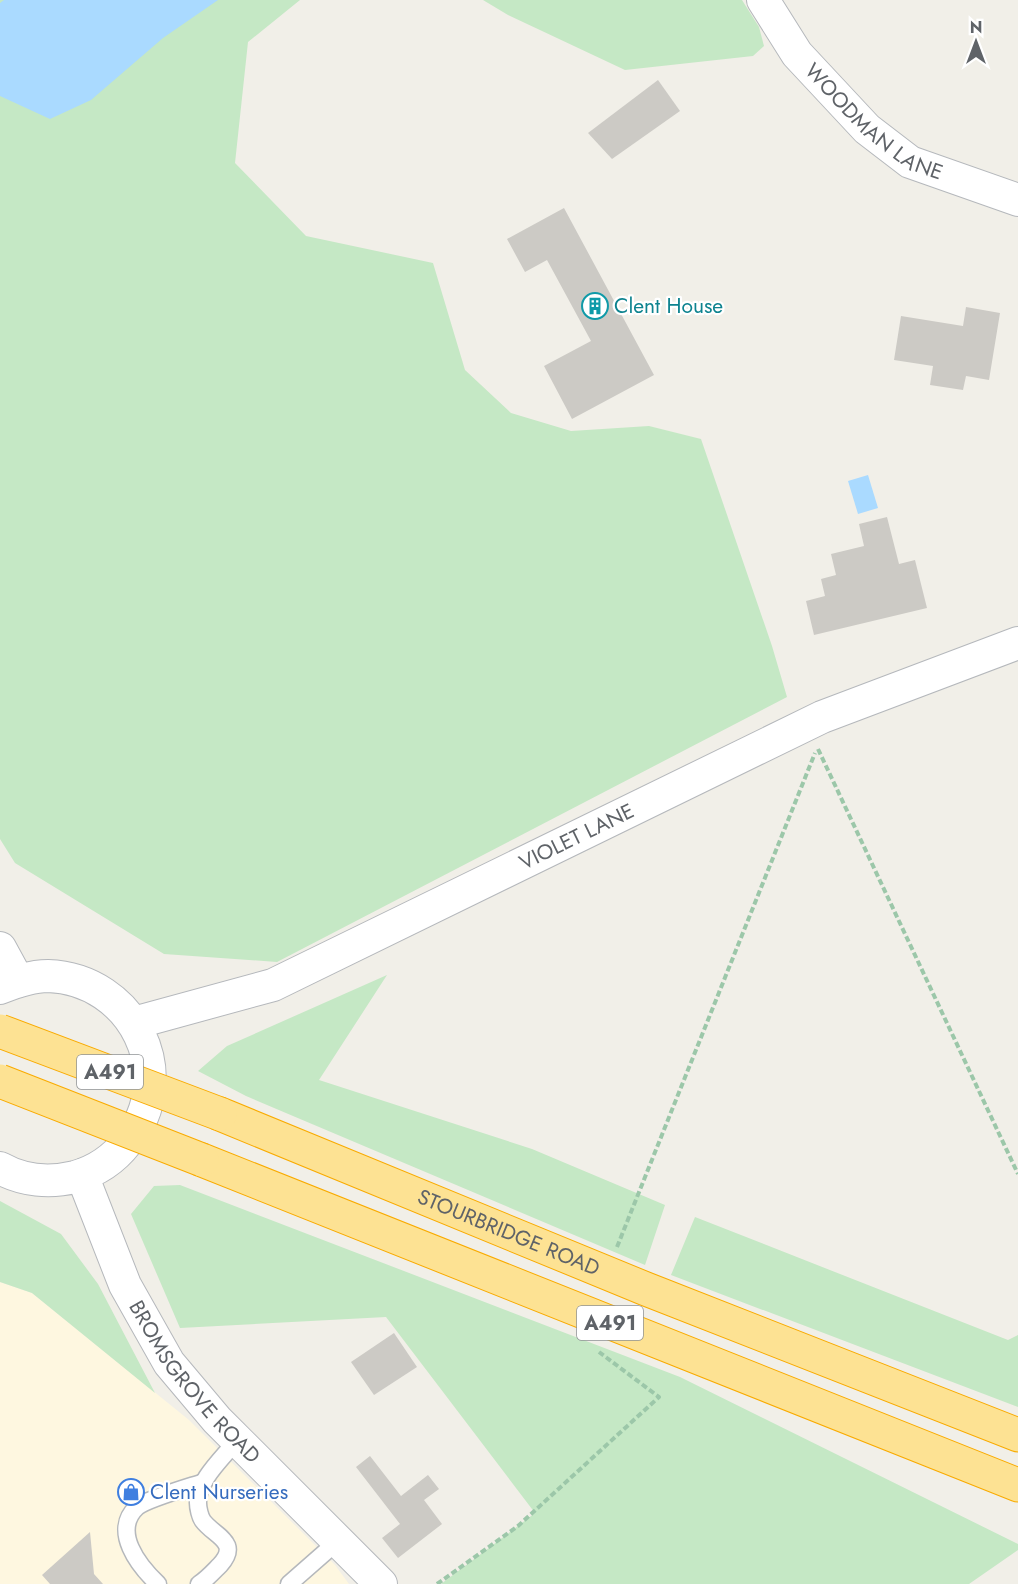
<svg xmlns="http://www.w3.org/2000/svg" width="1018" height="1584" viewBox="0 0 1018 1584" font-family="Jost,sans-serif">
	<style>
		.commercial { fill: #fef7e0 }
		.green { fill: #c5e8c5 }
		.water { fill: #aadaff }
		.building { fill: #cccac5 }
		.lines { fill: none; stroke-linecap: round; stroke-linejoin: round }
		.lane-casing { stroke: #b5b8bc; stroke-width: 19 }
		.street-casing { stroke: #b5b8bc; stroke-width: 34 }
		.highway-casing { stroke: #f9ab00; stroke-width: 35 }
		.path { stroke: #9cc7a9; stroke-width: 4; stroke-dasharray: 6 3; stroke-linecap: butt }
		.lane { stroke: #fff; stroke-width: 16 }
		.street { stroke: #fff; stroke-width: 32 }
		.highway { stroke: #fde293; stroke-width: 33 }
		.highway-bridge-casing { stroke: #f9ab00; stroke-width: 35; stroke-linecap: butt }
		.highway-bridge { stroke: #fde293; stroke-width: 33 }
		.labels { text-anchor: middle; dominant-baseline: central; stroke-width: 4.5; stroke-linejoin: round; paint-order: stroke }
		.shield { fill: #fff; stroke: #8f9295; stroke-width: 1.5 }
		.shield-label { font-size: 20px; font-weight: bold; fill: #5f6368 }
		.street-label { font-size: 21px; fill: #5f6368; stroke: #fff }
		.culture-label { font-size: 21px; fill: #0d838f; stroke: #fff; text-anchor: start }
		.shop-label { font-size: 21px; fill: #366cbe; stroke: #fff; text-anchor: start }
	</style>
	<rect width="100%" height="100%" fill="#f1efe8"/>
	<path class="commercial" d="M0 1282 32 1293 189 1420 335 1565 349 1584H0Z"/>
	<g class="green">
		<path d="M0 0H300L248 42 235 163 306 236 433 263 465 370 511 413 571 431 649 426 701 439 772 646 787 697 277 962 164 954 15 863 0 839Z"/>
		<path d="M483 0H742L759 27 764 46 753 56 625 70 508 15Z"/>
		<path d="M387 975 319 1080 532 1149 665 1205 645 1265 246 1096 198 1071 227 1046Z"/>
		<path d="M180 1185 680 1377 1018 1544V1550L969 1584H441L535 1513 386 1317 180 1328 131 1214 154 1186Z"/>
		<path d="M0 1201 61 1234 98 1284 155 1393 32 1293 0 1282Z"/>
		<path d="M695 1217 1008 1340 1018 1335V1407L671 1275Z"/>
	</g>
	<g class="water">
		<path d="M4 0H218L163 38 91 100 50 119 0 96V3Z"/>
		<path d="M868 475 878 508 858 514 848 481Z"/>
	</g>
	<g class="building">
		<path d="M658 80 680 111 612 159 588 133Z"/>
		<path d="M564 208 654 375 572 419 544 366 591 341 547 260 525 272 507 239Z"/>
		<path d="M966 307 1000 313 989 380 966 376 963 390 930 385 933 366 894 360 901 316 963 326Z"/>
		<path d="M887 517 899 564 915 560 927 608 814 635 806 601 825 596 821 579 836 575 831 554 864 546 859 524Z"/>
		<path d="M394 1333 417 1367 374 1395 351 1362Z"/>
		<path d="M370 1456 401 1496 428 1475 439 1489 424 1500 442 1524 398 1558 382 1538 400 1524 356 1467Z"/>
		<path d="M90 1532 94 1574 103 1584H50L42 1575Z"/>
	</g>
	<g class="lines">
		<defs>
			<g id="lane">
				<path d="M158 1584C139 1566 111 1531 137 1507 147 1499 189 1487 204 1482"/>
				<path d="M199 1584C207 1579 213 1572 220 1565 241 1542 214 1536 203 1521 200 1517 198 1508 198 1503 197 1480 224 1457 237 1440"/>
				<path d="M289 1584 338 1541"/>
			</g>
			<g id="street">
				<path id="s1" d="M763 0 797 54 867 129 910 162 1018 200"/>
				<path d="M0 948 18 981"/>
				<path d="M0 988C15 982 31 976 48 976 133 979 181 1075 127 1142 114 1159 96 1171 75 1177 50 1183 23 1181 0 1168"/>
				<path id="s2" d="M134 1023 273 985 822 717 1018 643"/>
				<path id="s3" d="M82 1175 125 1285 169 1363 217 1420 381 1584"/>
			</g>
			<g id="highway">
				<path id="s4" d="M220 1114 646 1289 1018 1435"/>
				<path d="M202 1160 1018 1485"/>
			</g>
		</defs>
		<use href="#lane" class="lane-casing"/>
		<use href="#street" class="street-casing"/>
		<use href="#highway" class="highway-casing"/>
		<g class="path">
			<path d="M818 749 1018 1174"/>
			<path d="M617 1247 815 753"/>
			<path d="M437 1584 518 1526 659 1397 599 1352"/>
		</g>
		<use href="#lane" class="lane"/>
		<use href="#street" class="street"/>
		<use href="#highway" class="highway"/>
		<defs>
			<g id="highway-bridge">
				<path d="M0 1031 220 1114"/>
				<path d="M0 1081 202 1160"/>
			</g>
		</defs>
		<use href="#highway-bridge" class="highway-bridge-casing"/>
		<use href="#highway-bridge" class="highway-bridge"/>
	</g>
	<defs>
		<symbol id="building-ring" viewBox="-11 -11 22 22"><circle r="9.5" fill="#fff" stroke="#0f9aa8" stroke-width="1.5"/><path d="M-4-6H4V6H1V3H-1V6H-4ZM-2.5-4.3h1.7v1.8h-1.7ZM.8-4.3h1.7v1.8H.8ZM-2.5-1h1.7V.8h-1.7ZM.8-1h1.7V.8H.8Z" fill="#0f9aa8"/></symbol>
		<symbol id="shop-ring" viewBox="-11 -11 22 22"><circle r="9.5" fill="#fff" stroke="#3f7fe0" stroke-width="1.5"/><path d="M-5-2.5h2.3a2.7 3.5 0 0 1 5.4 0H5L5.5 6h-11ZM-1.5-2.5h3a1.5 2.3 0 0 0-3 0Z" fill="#3f7fe0"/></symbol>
	</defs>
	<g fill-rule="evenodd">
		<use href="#building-ring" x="580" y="291" width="30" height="30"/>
		<use href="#shop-ring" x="116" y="1477" width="30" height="30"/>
	</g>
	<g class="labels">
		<g class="shield">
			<rect x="77" y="1055" width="66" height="34" rx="4.5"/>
			<rect x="577" y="1306" width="66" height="34" rx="4.5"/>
		</g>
		<g class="shield-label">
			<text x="110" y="1072">A491</text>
			<text x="610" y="1323">A491</text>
		</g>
		<g class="street-label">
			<text stroke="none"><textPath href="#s1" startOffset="168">WOODMAN LANE</textPath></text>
			<text stroke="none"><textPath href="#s2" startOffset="482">VIOLET LANE</textPath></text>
			<text stroke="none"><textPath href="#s4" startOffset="312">STOURBRIDGE ROAD</textPath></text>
			<text stroke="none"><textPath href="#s3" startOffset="238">BROMSGROVE ROAD</textPath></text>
		</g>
		<g class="culture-label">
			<text x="614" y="306">Clent House</text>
		</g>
		<g class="shop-label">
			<text x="150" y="1492">Clent Nurseries</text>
		</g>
	</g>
	<g transform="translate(976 42)" stroke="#ffffff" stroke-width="4.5" paint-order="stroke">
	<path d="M0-4.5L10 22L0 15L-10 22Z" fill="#5f6368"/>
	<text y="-9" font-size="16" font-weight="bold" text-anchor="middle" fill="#5f6368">N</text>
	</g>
</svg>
